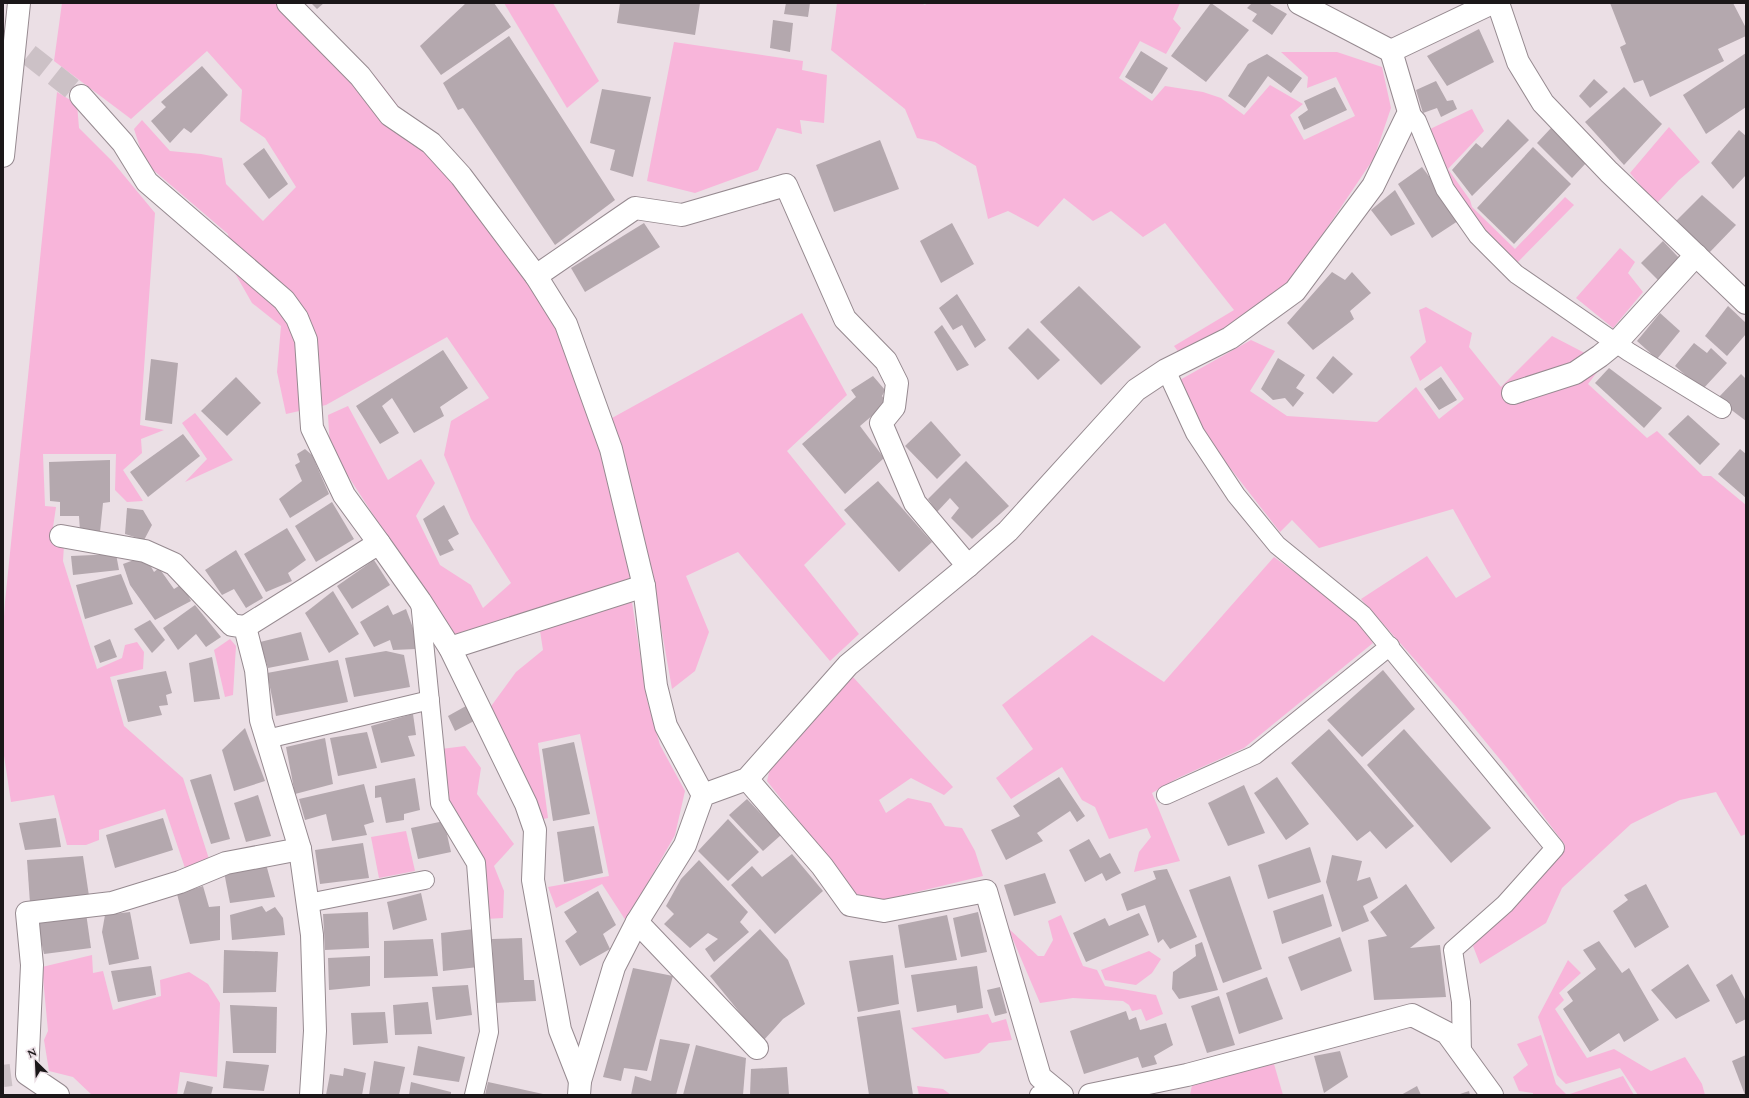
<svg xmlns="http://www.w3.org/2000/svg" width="1749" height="1098" viewBox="0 0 1749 1098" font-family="Spectral,serif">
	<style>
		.green { fill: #f8b5da }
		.building { fill: #b4a8ae }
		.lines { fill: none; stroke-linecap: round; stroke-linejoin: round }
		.minor-tunnel { stroke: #ccc1c6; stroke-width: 22; stroke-dasharray: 22 11; stroke-linecap: butt }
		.service-casing { stroke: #968a90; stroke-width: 20 }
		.minor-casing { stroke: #968a90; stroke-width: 24 }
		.motorway-casing { stroke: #968a90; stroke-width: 24 }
		.service { stroke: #fff; stroke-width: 18 }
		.minor { stroke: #fff; stroke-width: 22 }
		.motorway { stroke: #fff; stroke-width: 22 }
	</style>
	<rect width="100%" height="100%" fill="#ebdfe5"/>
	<g class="green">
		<path d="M62 3H290L376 77 534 284 561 330 600 447 633 579 453 638 330 448 328 415 348 406 388 480 421 459 435 483 416 516 440 565 471 585 483 608 511 583 471 519 444 455 451 421 489 398 447 337 326 405 286 414 277 372 281 326 252 303 232 268 228 234 145 163 134 129 142 120 170 151 201 154 222 158 226 184 263 221 296 187 265 138 240 121 242 90 207 51 131 119 54 61Z"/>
		<path d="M504 3H553L599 81 567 108Z"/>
		<path d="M837 3H921L925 5 927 3H1180L1173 19 1181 28 1166 54 1140 41 1119 78 1152 101 1165 86 1203 92 1221 98 1244 115 1270 85 1303 104 1290 115 1304 140 1355 116 1336 77 1307 88 1308 77 1281 52H1337L1382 67 1391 108 1374 158 1292 280 1234 325 1180 354 1174 346 1234 310 1165 223 1143 237 1111 211 1093 221 1064 198 1038 227 1008 211 988 219 976 166 935 142 917 138 905 109 831 50Z"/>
		<path d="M674 42 803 61 802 70 827 75 824 123 800 120 802 134 777 128 758 170 695 193 647 181Z"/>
		<path d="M57 92 77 104 79 128 112 161 155 213 140 425 164 430 141 439 142 453 123 470 143 501 127 502 115 490 116 454H43L45 506 56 507 51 541 64 545 63 561 97 669 122 658 125 645 137 642 144 652 143 669 110 677 124 726 183 778 209 859 185 868 165 809 99 830V840L86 845H67L54 795 11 802 3 749V631L5 602Z"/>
		<path d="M1472 109 1484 131 1448 169 1470 200 1472 207 1515 249 1565 197 1574 205 1515 265 1476 225 1451 188 1428 130Z"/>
		<path d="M1669 127 1700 162 1679 180 1656 204 1630 173Z"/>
		<path d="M1620 248 1635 262 1628 273 1643 292 1613 328 1576 298Z"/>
		<path d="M1426 307 1472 333 1469 347 1501 387 1552 336 1604 363 1588 384 1647 438 1657 431 1703 476H1711L1746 505V834L1741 836 1716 792 1680 800 1631 824 1562 888 1546 923 1480 964 1473 946 1565 845 1512 774 1457 707 1361 599 1427 556 1456 598 1491 577 1453 509 1319 548 1292 520 1280 532 1202 432 1178 381 1251 340 1275 351 1250 391 1287 416 1377 422 1416 387 1439 419 1464 399 1441 366 1420 381 1410 357 1426 342 1419 310Z"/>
		<path d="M802 313 847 395 787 451 846 524 804 565 859 634 830 661 738 552 686 576 709 632 695 671 672 689 656 598 612 418Z"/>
		<path d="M195 413 233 460 185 482 207 459 182 423Z"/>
		<path d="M1274 557 1355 617 1373 643 1244 748 1178 778 1152 793 1180 861 1134 872 1139 852 1151 837 1147 828 1109 839 1095 807 1082 800 1062 767 1011 799 996 778 1033 749 1002 705 1092 635 1164 682Z"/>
		<path d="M632 602 647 700 660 745 685 791 675 835 626 921 602 884 556 908 548 887 609 876 580 734 538 743 548 818 539 820 489 709 516 672 543 650 540 631Z"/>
		<path d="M230 639 236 646 233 695 225 697 214 650Z"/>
		<path d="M853 677 953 787 944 795 911 778 879 800 886 813 908 798 931 803 945 826 962 828 975 851 983 876 883 900 856 894 767 781 771 764Z"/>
		<path d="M465 746 481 768 477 794 514 844 494 866 504 891 503 918 486 919 444 800 441 749Z"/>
		<path d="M406 831 415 871 379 878 371 837Z"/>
		<path d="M1061 915 1083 966 1097 970 1105 986 1156 995 1163 1014 1146 1021 1141 1009 1132 1011 1129 1005 1123 1001 1073 998 1040 1003 1008 928 1038 956H1044L1053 940 1048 921Z"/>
		<path d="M1149 951 1161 959 1152 973 1136 985 1105 980 1101 970Z"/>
		<path d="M92 955 93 973 103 971 113 1010 161 996 160 980 189 972 208 984 220 1003 217 1077 180 1072 177 1095H92L73 1077 49 1071 44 1040 48 1031 42 967Z"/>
		<path d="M1568 960 1581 973 1559 993 1564 1000 1555 1009 1587 1058 1614 1049 1651 1071 1685 1057 1702 1084 1705 1095H1638L1620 1068 1566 1084 1557 1075 1538 1017Z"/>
		<path d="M988 1014 992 1023 1006 1019 1012 1040 989 1043 979 1053 945 1059 911 1028Z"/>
		<path d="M1541 1035 1556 1084 1567 1095 1623 1076 1634 1095H1533V1093L1519 1091 1513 1077 1528 1065 1517 1044Z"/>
		<path d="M1274 1064 1283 1095H1190L1192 1085Z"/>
		<path d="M917 1086 943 1089 951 1095H919Z"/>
	</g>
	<g class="building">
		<path d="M311 3H324L317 9Z"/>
		<path d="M466 3H494L511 27 441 75 420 46Z"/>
		<path d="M620 3H700L695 35 617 23Z"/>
		<path d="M786 3H810L808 17 784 14Z"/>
		<path d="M1211 3 1249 30 1206 82 1171 56Z"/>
		<path d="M1252 3H1268L1287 14 1272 35 1252 21 1257 14 1247 8Z"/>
		<path d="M1610 3H1733L1746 28V36L1718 49 1724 61 1650 97 1643 80 1634 83 1620 47 1626 44Z"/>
		<path d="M773 20 793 23 790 52 770 48Z"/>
		<path d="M1479 29 1494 62 1447 86 1427 56Z"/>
		<path d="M509 36 615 200 555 245 463 108 458 110 443 83Z"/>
		<path d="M1141 51 1168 68 1152 94 1125 77Z"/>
		<path d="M1746 53V107L1706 134 1683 95Z"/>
		<path d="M1267 54 1302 78 1291 93 1268 76 1245 108 1228 96 1248 64Z"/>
		<path d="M202 66 228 95 191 133 184 128 170 143 151 121 166 107 161 102Z"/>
		<path d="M1594 79 1608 92 1590 108 1579 96Z"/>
		<path d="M1436 81 1447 101 1453 100 1457 109 1441 117 1437 108 1423 113 1416 90Z"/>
		<path d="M1335 87 1347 110 1304 130 1298 117 1308 110 1304 101Z"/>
		<path d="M1624 87 1662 124 1624 165 1585 122Z"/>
		<path d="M602 89 651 97 633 177 610 170 615 150 590 143Z"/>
		<path d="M1508 119 1529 140 1472 196 1452 170 1476 143 1482 148Z"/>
		<path d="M1552 127 1587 162 1572 178 1537 143Z"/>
		<path d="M1739 130 1746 136V175L1733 189 1711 163Z"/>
		<path d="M880 140 899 189 834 212 816 165Z"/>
		<path d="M1533 147 1571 184 1514 244 1477 208Z"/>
		<path d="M264 148 288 184 269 199 243 164Z"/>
		<path d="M1422 167 1461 219 1432 238 1398 184Z"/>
		<path d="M1395 190 1415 224 1391 236 1371 210Z"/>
		<path d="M1702 195 1736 225 1708 254 1676 221Z"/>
		<path d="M644 223 660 247 585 292 571 268Z"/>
		<path d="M952 223 974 264 941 283 920 241Z"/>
		<path d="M1663 241 1680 259 1659 281 1641 263Z"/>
		<path d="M1332 272 1345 280 1352 272 1371 293 1350 311 1354 319 1313 350 1287 323Z"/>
		<path d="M1079 286 1141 347 1101 385 1040 322Z"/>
		<path d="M957 294 986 340 975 348 962 325 953 330 939 308Z"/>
		<path d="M1728 306 1746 323V334L1727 356 1705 336Z"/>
		<path d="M1660 313 1680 331 1657 359 1637 341Z"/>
		<path d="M942 325 969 365 957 371 934 332Z"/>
		<path d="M1028 328 1060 360 1038 380 1008 348Z"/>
		<path d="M1694 343 1707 353 1711 348 1727 363 1702 390 1675 366Z"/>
		<path d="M443 350 468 388 440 407 444 416 414 433 392 398 382 406 399 433 380 444 356 406Z"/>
		<path d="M1333 356 1353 374 1333 394 1316 378Z"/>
		<path d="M1278 358 1305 375 1296 388 1304 393 1293 407 1285 398 1273 400 1261 389Z"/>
		<path d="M151 359 178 363 172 424 145 420Z"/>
		<path d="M1609 368 1662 408 1644 428 1595 383Z"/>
		<path d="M1741 374 1746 379V421L1717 399Z"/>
		<path d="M873 376 885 390 882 396 887 403 860 426 884 458 845 494 802 444 856 397 851 390Z"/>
		<path d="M236 377 261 403 227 436 201 411Z"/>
		<path d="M1441 377 1457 400 1439 410 1424 389Z"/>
		<path d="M1688 415 1720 444 1700 465 1668 434Z"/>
		<path d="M931 421 961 455 937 479 905 446Z"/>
		<path d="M183 434 200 456 148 497 130 472Z"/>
		<path d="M305 449 312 455 329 494 290 518 279 499 302 481 295 465 300 462 297 454Z"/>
		<path d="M1740 449 1746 454V498L1718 474Z"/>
		<path d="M110 460V502L103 503 100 532 80 531 79 516H60V502L50 501 49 462Z"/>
		<path d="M966 461 1009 506 972 539 951 518 959 508 950 498 937 512 928 499Z"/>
		<path d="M878 481 932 542 899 572 844 510Z"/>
		<path d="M332 502 354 539 316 562 295 526Z"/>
		<path d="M444 505 459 534 448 540 454 550 440 556 423 519Z"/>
		<path d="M127 508 143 510 152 525 144 540 125 534Z"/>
		<path d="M287 528 306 560 288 573 292 581 266 592 244 554Z"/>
		<path d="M236 550 263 598 246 608 234 589 222 595 205 570Z"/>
		<path d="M116 554 119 570 73 575 71 556Z"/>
		<path d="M145 556 154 572 159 568 174 589 182 584 191 601 155 620 130 585 123 564Z"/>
		<path d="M374 560 390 585 352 609 337 586Z"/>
		<path d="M121 574 133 604 85 619 76 585Z"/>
		<path d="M333 591 359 634 329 653 305 613Z"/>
		<path d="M195 605 221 637 206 647 196 634 178 650 163 628Z"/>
		<path d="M388 605 393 615 406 609 413 628 416 649 393 650 390 640 374 647 360 622Z"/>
		<path d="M150 620 165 640 152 653 134 629Z"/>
		<path d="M301 632 309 660 268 668 260 642Z"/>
		<path d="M110 639 117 657 100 663 94 646Z"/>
		<path d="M386 651 404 655 410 687 354 697 345 658Z"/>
		<path d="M212 657 220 699 194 702 189 663Z"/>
		<path d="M338 660 348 702 276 716 267 673Z"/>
		<path d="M1383 670 1415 709 1362 757 1327 720Z"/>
		<path d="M166 671 172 693 166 695 168 705 159 706 162 715 128 722 117 680Z"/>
		<path d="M466 706 474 721 455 731 448 716Z"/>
		<path d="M413 714 416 735 408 736 415 756 381 763 371 726Z"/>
		<path d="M245 728 265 781 234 791 222 750Z"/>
		<path d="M1329 729 1414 826 1386 849 1370 831 1357 841 1291 763Z"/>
		<path d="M1404 729 1491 828 1451 863 1367 765Z"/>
		<path d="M367 732 377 768 338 776 330 738Z"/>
		<path d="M325 738 333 784 295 794 286 747Z"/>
		<path d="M574 742 590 814 553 821 542 749Z"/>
		<path d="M211 774 230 839 211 844 190 780Z"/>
		<path d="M1059 777 1085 816 1077 822 1070 811 1037 833 1043 841 1006 860 991 830 1020 816 1013 806Z"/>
		<path d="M1277 777 1309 824 1286 840 1254 793Z"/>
		<path d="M415 778 420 810 404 814V820L386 823 381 797 375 798V786Z"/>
		<path d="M364 784 374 822 364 825 367 835 332 841 326 814 305 820 299 799Z"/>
		<path d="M1244 785 1265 833 1228 846 1208 803Z"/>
		<path d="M258 795 271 836 246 842 234 803Z"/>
		<path d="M747 799 781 835 763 851 729 815Z"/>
		<path d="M56 818 61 847 25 850 19 823Z"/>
		<path d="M163 818 173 850 115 868 106 835Z"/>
		<path d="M728 819 759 852 728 881 698 851Z"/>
		<path d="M444 821 451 852 418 859 411 828Z"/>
		<path d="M594 826 603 873 564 882 557 832Z"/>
		<path d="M1089 839 1100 858 1110 853 1121 873 1106 881 1102 873 1085 882 1069 850Z"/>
		<path d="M363 843 369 878 320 884 315 850Z"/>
		<path d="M1310 847 1321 882 1268 899 1258 865Z"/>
		<path d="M792 854 823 891 775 934 731 885 752 866 762 877Z"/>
		<path d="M1332 855 1362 861 1357 881 1370 877 1378 898 1363 906 1369 921 1342 932 1326 882Z"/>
		<path d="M83 856 89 896 30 903 27 860Z"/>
		<path d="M699 860 748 912 740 922 749 932 714 962 705 949 718 939 708 933 690 948 664 924 674 914 666 906 681 879Z"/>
		<path d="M266 864 275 897 230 903 224 872Z"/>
		<path d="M1167 869 1197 937 1170 949 1163 939 1158 943 1145 905 1127 911 1121 894 1156 879 1153 871Z"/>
		<path d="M1045 873 1056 903 1014 916 1004 885Z"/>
		<path d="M1230 876 1262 969 1223 983 1189 890Z"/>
		<path d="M1406 884 1435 928 1410 948 1440 945 1446 997 1374 1000 1368 940 1387 936 1370 912Z"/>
		<path d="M1646 884 1669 927 1635 948 1613 911 1628 900 1624 895Z"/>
		<path d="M203 886 209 907 220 906V940L190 944 177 894Z"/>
		<path d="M598 891 616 925 603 934 610 949 580 966 565 941 577 932 564 912Z"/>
		<path d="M421 893 427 920 393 930 387 902Z"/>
		<path d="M1323 894 1332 926 1282 944 1273 911Z"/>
		<path d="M262 906 266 912 275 907 283 918 285 935 232 940 230 915Z"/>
		<path d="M130 912 139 959 109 965 102 932 105 915Z"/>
		<path d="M368 912 369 948 325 950 323 914Z"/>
		<path d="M978 912 987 952 961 957 953 918Z"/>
		<path d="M86 913 91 948 44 954 36 919Z"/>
		<path d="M1139 913 1149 935 1086 962 1073 933 1105 918 1109 926Z"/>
		<path d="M947 915 957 960 905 968 898 925Z"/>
		<path d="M474 929 478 967 443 971 441 933Z"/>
		<path d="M760 929 788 960 805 1004 783 1019 763 1041 710 976Z"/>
		<path d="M1340 937 1352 971 1301 991 1288 957Z"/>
		<path d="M522 938 524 980H534L536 1001 495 1003 492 939Z"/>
		<path d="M433 939 438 976 384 978V941Z"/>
		<path d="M1599 941 1622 973 1629 968 1659 1020 1624 1042 1619 1033 1590 1052 1563 1009 1573 1001 1567 992 1596 969 1583 950Z"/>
		<path d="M1202 942 1218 990 1179 999 1172 989 1173 972 1196 956 1195 945Z"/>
		<path d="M224 950 278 952 276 992 223 993Z"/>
		<path d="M893 955 899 1004 858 1012 849 961Z"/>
		<path d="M370 956V986L329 990 328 958Z"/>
		<path d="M1688 964 1710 1001 1676 1019 1651 990Z"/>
		<path d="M151 966 156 995 118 1002 111 971Z"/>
		<path d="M977 966 983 1008 957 1013 956 1005 917 1012 911 975Z"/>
		<path d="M633 968 673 976 647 1071 624 1068 621 1081 603 1077Z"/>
		<path d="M1732 974 1746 1001V1019L1736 1024 1716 985Z"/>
		<path d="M1267 977 1283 1019 1239 1034 1226 993Z"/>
		<path d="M468 985 472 1015 436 1020 432 987Z"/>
		<path d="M1000 987 1007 1013 995 1016 987 990Z"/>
		<path d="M1219 996 1235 1045 1207 1053 1191 1006Z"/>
		<path d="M428 1002 432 1034 395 1035 393 1005Z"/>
		<path d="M230 1005 277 1007 276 1053H233Z"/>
		<path d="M900 1010 913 1095H869L857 1017Z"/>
		<path d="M1126 1011 1129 1020 1136 1017 1140 1030 1166 1023 1173 1045 1154 1056 1157 1064 1142 1068 1138 1057 1084 1074 1070 1031Z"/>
		<path d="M385 1012 388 1043 353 1045 351 1013Z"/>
		<path d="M660 1039 690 1044 676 1095H631L635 1076 651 1081Z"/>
		<path d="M696 1045 746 1058 743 1095H683Z"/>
		<path d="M418 1046 465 1057 459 1082 413 1075Z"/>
		<path d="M1340 1051 1348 1077 1324 1093 1314 1056Z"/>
		<path d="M1746 1055V1095H1745L1732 1061Z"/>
		<path d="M226 1061 269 1065 264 1091 223 1088Z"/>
		<path d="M374 1061 405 1067 399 1095H369Z"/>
		<path d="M787 1067 789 1095H750L751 1069Z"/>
		<path d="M344 1068 366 1073 362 1095H326L330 1074 343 1076Z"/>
		<path d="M187 1081 213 1087 211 1095H183Z"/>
		<path d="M411 1082 451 1092V1095H409Z"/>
		<path d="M488 1082 543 1094V1095H485Z"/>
		<path d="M1417 1086 1421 1095H1401Z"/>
		<path d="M1469 1091 1470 1095H1457Z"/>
	</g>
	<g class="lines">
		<g class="minor-tunnel">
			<path d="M3 34 81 96"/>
			<path d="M3 1076 11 1075"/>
		</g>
		<defs>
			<g id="service">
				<path d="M1409 112 1417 121 1445 189 1478 236 1516 274 1629 352 1722 409"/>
				<path d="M1166 370 1195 433 1236 495 1277 545 1363 615 1555 848 1505 904 1453 950 1461 1002 1462 1054"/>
				<path d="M420 601 440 803 476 863 489 1032 474 1095"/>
				<path d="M267 739 430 700"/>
				<path d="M1166 795 1255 755 1390 646"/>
				<path d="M308 903 425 880"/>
				<path d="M1039 1095 1055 1089"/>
			</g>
			<g id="minor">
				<path d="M288 3 360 76 390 115 431 143 461 176 536 276 566 324 611 449 644 586 656 686 666 726 703 795"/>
				<path d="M1299 3 1391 51"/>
				<path d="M1498 3 1518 62 1543 103 1609 172 1746 303"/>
				<path d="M81 96 123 143 147 182 284 300 297 318 306 340 312 428 344 495 379 543"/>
				<path d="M536 276 635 208 682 215 786 185 845 319 886 361 897 383 894 407 881 423 915 503 968 566"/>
				<path d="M1513 393 1575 373 1600 356 1616 343 1696 255"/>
				<path d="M61 536 145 551 174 564 232 625 245 627 256 670 261 720 300 849 312 935 315 1031 311 1095"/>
				<path d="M245 627 379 543 420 601 450 648 526 804 535 830 533 880 560 1030 580 1081"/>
				<path d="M450 648 644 586"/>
				<path d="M747 779 822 866 850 905 884 911 986 891 1040 1077 1062 1095"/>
				<path d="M637 922 757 1048"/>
				<path d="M58 1095 27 1074 32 965 27 913 112 903 180 882 226 863 300 849"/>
				<path d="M579 1095 580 1081 614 967 637 922 685 845 703 795 747 779 848 665 968 566 1008 531 1136 390 1166 370 1230 338 1295 291 1373 186 1409 112 1391 51 1492 3"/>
				<path d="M1090 1095 1187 1075 1412 1015 1447 1033 1492 1095"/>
			</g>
			<path id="motorway" d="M3 156 19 3"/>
		</defs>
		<use href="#service" class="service-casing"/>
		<use href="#minor" class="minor-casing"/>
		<use href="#motorway" class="motorway-casing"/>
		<use href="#service" class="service"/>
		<use href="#minor" class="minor"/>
		<use href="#motorway" class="motorway"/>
	</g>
	<rect width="1749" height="1098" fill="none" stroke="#1b1719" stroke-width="8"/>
	<g transform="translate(36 1062) rotate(336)" stroke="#ebdfe5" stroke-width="3" paint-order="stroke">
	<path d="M0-3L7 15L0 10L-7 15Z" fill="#1b1719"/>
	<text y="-6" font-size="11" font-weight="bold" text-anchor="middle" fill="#1b1719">N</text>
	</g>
</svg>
